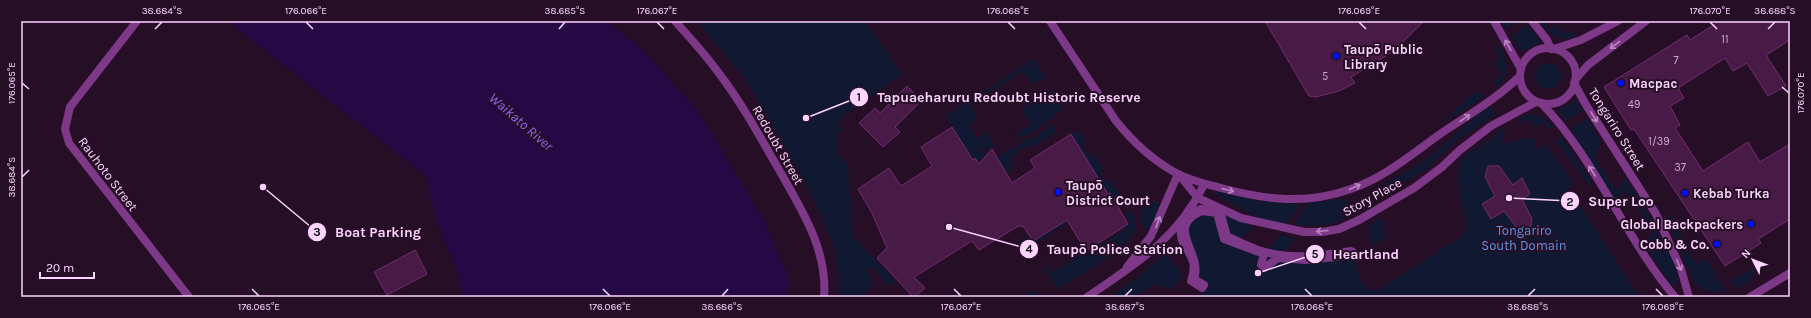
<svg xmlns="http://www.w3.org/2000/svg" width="1811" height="318" viewBox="0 0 1811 318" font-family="Karla,sans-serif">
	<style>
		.green { fill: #111831 }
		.water { fill: #250945 }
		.building { fill: #481a46; stroke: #742c72 }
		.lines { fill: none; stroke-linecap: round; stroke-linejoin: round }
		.pedestrian { stroke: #7d3887; stroke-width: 8 }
		.minor { stroke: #7d3887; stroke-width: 8 }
		.tertiary { stroke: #7d3887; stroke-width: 8 }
		.oneway { stroke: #bd86c3 }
		.ticks { fill: none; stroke: #fdd4ff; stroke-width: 1.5 }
		.poi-dot { fill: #0010ff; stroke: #260f26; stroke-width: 1.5 }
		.labels { text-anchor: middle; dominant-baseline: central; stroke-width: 4; stroke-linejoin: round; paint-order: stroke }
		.number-label { font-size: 11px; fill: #d0a6d1 }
		.poi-label { font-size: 13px; font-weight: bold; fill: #fdd4ff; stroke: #260f26; text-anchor: start }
		.street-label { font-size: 13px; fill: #fdd4ff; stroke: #260f26 }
		.park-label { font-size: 13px; fill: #5c94e3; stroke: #260f26 }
		.water-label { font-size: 14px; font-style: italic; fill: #9162ff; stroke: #260f26 }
		.leader { fill: none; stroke: #fdd4ff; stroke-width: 1.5 }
		.callout-dot { fill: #fdd4ff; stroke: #260f26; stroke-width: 1.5 }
		.mark-label { font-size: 12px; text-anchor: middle; font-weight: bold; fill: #111 }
		.callout-label { font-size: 14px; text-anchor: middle; font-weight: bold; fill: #fdd4ff; stroke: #260f26; stroke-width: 4; stroke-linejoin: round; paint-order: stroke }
		.neatline { fill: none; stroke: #fdd4ff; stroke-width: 1.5 }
		.ticks-label { font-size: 10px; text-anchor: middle; fill: #fdd4ff }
	</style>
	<rect width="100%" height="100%" fill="#260f26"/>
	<g class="green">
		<path d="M697 21H865L902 74 838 121 841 129 838 134 836 154 848 164 853 236 892 277 895 283 888 286 873 268H867L873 283 864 297H839L840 284 833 243 808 187 746 80Z"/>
		<path d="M1501 21H1518L1506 29Z"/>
		<path d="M1539 21H1545L1550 29 1556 25 1563 35 1571 30 1576 37C1560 43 1548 33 1539 21Z"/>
		<path d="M1528 25 1540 42 1525 50 1520 51 1511 36Z"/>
		<path d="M1500 45C1508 61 1510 74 1498 88L1494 81 1502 75 1495 63 1501 59 1495 49Z"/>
		<path d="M1033 59 1045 77 1032 84 1023 71 971 104 977 118 969 125 977 138 987 132 995 146 990 151 984 146 982 151 986 155 978 162 975 159 973 160 945 116Z"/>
		<circle cx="1548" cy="76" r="13"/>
		<path d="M1053 90 1064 108 1034 132 1019 137 1018 134 1011 136 1031 124 1023 112 1024 108Z"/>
		<path d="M1475 92 1481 93 1485 97 1480 98 1478 101 1437 126Z"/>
		<path d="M1576 101 1579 103 1583 110 1565 122 1558 110Z"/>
		<path d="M1491 106 1496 115 1459 138 1424 171 1391 189 1382 185C1402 175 1421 163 1439 149 1456 134 1471 118 1491 106Z"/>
		<path d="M1531 114 1545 118 1554 127 1549 130 1543 122 1535 127 1530 119 1523 123 1519 117Z"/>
		<path d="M1588 118 1601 142 1595 157 1616 190 1626 178C1635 193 1686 271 1677 285L1671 284 1648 250 1647 244 1652 231 1626 190 1624 191 1618 201H1616L1570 129Z"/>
		<path d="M1052 124 1056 132 1038 144 1019 150 1012 159 1010 174H1007L998 160 995 161 1003 153 1021 144 1020 142 1036 137Z"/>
		<path d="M1502 126 1506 136 1502 141 1503 144 1531 138 1535 141V148L1540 149 1544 144 1547 147 1573 181 1567 196 1580 205 1639 297H1201L1206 291C1188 277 1188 243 1184 222L1216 209 1251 225 1252 229 1238 240 1267 252 1280 235 1295 238 1283 254 1354 253C1357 268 1359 298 1382 288L1462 236C1473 219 1449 182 1462 160 1469 148 1490 143 1498 134 1500 132 1500 129 1502 126Z"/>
		<path d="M1078 130 1086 142 1082 145 1089 155 1093 153 1103 169 1100 172 1106 182 1110 180 1125 202 1119 206 1110 193 1108 194 1071 134Z"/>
		<path d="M1561 137 1589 176 1591 182 1589 186 1556 141Z"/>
		<path d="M1218 191 1260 201 1300 204V207L1288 220V225L1266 221 1257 217 1217 195 1216 192Z"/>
		<path d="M1344 198 1348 202C1358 228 1311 226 1295 225 1296 216 1306 213 1306 204Z"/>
		<path d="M1156 201 1159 203 1160 207 1149 230 1143 226 1141 209 1152 202Z"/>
		<path d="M1130 210C1133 216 1137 221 1136 227 1133 247 1075 278 1058 289L1043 267V262L1051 273 1080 255 1082 257 1125 230 1123 227 1130 223 1125 215Z"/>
		<path d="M1670 212 1675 219 1673 221 1687 243 1684 245 1696 264 1705 258 1716 274 1713 276 1717 281 1719 280 1726 291C1695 299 1689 272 1680 249 1674 236 1668 226 1670 212Z"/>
		<path d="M1380 218 1383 222 1385 239 1371 246 1369 226Z"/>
		<path d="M1067 221 1068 222 1034 244 1024 245 1020 241 1030 235 1034 241 1049 229Z"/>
		<path d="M1165 254 1183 274 1173 289H1170L1155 284 1134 297H1110L1138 277Z"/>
		<path d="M1756 266 1749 283 1736 288 1731 281Z"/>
		<path d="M1034 290 1038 296 1042 293 1044 297H1023Z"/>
	</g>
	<path class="water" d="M227 21H606L641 48 698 111 765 222 790 281 786 297H463L454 263 436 220 426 176Z"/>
	<g class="building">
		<path d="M1265 21H1424L1394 51 1351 77 1355 83 1339 91 1316 97 1309 96Z"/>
		<path d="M1720 21H1790V40L1766 55 1786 86 1768 96 1747 63 1733 71 1725 58 1678 88 1684 98 1670 106 1680 125 1675 128 1703 171 1748 142 1760 162 1790 144V219L1758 239 1761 243 1725 266 1634 129 1631 130 1604 87 1687 35 1690 40Z"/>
		<path d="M907 86 921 101 895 127 900 132 883 147 859 123 875 108 880 113Z"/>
		<path d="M952 127 973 160 975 158 979 164 992 149 1012 183 1035 168 1030 160 1071 134 1108 194 1110 193 1119 206 1118 207 1128 224 1086 251 1067 220 1033 241 1023 226 1021 227 1020 225 979 250 972 241 914 277 925 288 915 297H913L877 258 887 248 872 213 858 189 889 168 901 186 932 166 921 147Z"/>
		<path d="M1488 166H1499L1513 185 1522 178 1530 194 1522 199 1532 219 1530 231 1517 228 1504 211 1491 219 1482 204 1495 196 1485 177Z"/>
		<path d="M415 250 427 274 387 295 374 272Z"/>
	</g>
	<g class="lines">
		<path class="pedestrian" d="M1201 209 1220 211 1227 236C1237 241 1248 246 1258 250 1288 260 1321 256 1351 251L1353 252 1354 255 1306 260 1278 258 1264 268 1261 265 1264 254 1224 239 1217 213 1202 211C1163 227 1204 253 1194 279L1204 285 1202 288 1191 281C1193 275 1195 269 1193 262 1191 254 1185 248 1182 240 1177 225 1189 213 1201 209Z"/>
		<g class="minor">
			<path d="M137 21 70 107 65 129 69 143 189 297"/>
			<path d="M675 21C690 38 705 54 718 72 741 102 759 135 778 168 800 207 828 249 824 297"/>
			<path d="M1050 21 1116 121C1133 142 1153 161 1178 174 1192 181 1206 184 1221 188 1267 200 1306 205 1351 189 1388 176 1415 151 1446 130 1472 113 1497 98 1519 77"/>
			<path d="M1574 83 1586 105 1656 214 1681 269 1689 297"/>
			<path d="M1541 103C1596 159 1624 237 1675 297"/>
			<path d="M1180 176 1198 198 1241 218 1304 232H1322L1339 229 1359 220 1414 188 1442 167 1460 150 1491 126 1536 102"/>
			<path d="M1127 267 1151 236 1178 174"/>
			<path d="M1087 297C1137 263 1176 240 1204 185"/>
			<path d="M1750 297 1790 273"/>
		</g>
		<g class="tertiary">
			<path d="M1494 21 1521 69"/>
			<path d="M1532 21 1547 40 1551 49"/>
			<circle cx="1548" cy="76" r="28"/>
			<path d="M1554 49 1581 40 1618 21"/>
			<path d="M1575 80 1588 65 1646 21"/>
		</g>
	</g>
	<defs><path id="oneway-shaft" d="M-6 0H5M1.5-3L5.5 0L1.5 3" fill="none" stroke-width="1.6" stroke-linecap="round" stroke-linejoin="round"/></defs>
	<g class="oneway">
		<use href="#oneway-shaft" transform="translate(1508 45) rotate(-119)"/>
		<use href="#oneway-shaft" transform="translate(1615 45) rotate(144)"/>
		<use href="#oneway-shaft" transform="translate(1594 117) rotate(58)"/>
		<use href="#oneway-shaft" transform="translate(1465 118) rotate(-34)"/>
		<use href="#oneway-shaft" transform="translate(1592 171) rotate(-123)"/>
		<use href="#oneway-shaft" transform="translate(1355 187) rotate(-23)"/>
		<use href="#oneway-shaft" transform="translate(1228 190) rotate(15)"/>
		<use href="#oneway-shaft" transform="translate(1158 222) rotate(-70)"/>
		<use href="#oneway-shaft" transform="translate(1322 231) rotate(175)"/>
		<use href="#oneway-shaft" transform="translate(1679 265) rotate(67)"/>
	</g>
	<path class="ticks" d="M306 22 313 29M657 22 664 29M1008 22 1015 29M1359 22 1366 29M1710 22 1717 29M155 29 162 22M559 29 565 22M1768 29 1775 22M22 83 29 89M1782 87 1789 93M22 177 29 170M252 289 259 296M603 289 610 296M954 289 961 296M1305 289 1312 296M1656 289 1663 296M722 296 728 289M1125 296 1132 289M1528 296 1535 289"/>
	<g class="poi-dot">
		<circle cx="1336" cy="56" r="4"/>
		<circle cx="1621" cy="83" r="4"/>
		<circle cx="1058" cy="192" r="4"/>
		<circle cx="1685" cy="193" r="4"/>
		<circle cx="1751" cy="224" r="4"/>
		<circle cx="1717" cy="244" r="4"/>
	</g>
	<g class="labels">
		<g class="number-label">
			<text x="1725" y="39">11</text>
			<text x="1676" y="60">7</text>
			<text x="1325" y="76">5</text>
			<text x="1634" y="104">49</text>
			<text x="1659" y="141">1/39</text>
			<text x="1680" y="167">37</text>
		</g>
		<g class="poi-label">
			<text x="1344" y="49">Taupō Public<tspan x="1344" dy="15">Library</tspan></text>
			<text x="1629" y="83">Macpac</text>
			<text x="1066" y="185">Taupō<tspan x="1066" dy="15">District Court</tspan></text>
			<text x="1693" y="193">Kebab Turka</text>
			<text x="1743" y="224" text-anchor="end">Global Backpackers</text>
			<text x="1709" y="244" text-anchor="end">Cobb &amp; Co.</text>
		</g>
		<g class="street-label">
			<text transform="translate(1617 129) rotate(58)">Tongariro Street</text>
			<text transform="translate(778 145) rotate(60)">Redoubt Street</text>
			<text transform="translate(108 174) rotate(53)">Rauhoto Street</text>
			<text transform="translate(1372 197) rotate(-29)">Story Place</text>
		</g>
		<g class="park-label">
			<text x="1524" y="230">Tongariro<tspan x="1524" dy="15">South Domain</tspan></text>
		</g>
		<g class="water-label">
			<text transform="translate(521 122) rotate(41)">Waikato River</text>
		</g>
	</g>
	<path class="leader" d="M806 118L859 97M1509 198L1570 201M263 187L317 232M949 227L1029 249M1258 273L1315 254"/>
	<g class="callout-dot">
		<circle cx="806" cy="118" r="4"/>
		<circle cx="1509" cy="198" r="4"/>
		<circle cx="263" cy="187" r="4"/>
		<circle cx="949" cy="227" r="4"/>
		<circle cx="1258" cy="273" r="4"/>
		<circle cx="859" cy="97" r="10"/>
		<circle cx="1570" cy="201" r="10"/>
		<circle cx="317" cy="232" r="10"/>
		<circle cx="1029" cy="249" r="10"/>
		<circle cx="1315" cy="254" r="10"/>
	</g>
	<g class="mark-label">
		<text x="859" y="101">1</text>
		<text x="1570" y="206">2</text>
		<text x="317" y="236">3</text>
		<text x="1029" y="253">4</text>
		<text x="1315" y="258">5</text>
	</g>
	<g class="callout-label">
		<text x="1009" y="102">Tapuaeharuru Redoubt Historic Reserve</text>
		<text x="1621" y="206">Super Loo</text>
		<text x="378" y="237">Boat Parking</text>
		<text x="1115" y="254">Taupō Police Station</text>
		<text x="1366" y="259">Heartland</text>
	</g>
	<rect width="1811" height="318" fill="none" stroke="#260f26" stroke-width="44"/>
	<g transform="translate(1753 260) rotate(312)" stroke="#260f26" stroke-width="3" paint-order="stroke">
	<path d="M0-3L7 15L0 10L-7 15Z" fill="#fdd4ff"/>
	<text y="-6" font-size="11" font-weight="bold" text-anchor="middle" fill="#fdd4ff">N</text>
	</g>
	<path d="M40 272v6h54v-6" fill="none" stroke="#fdd4ff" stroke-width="2"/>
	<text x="46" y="272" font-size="12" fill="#fdd4ff" stroke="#260f26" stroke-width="3" paint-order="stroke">20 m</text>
	<rect x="22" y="22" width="1767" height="274" class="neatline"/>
	<g class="ticks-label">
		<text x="162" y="14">38.684°S</text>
		<text x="306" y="14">176.066°E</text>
		<text x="565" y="14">38.685°S</text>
		<text x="657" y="14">176.067°E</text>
		<text x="1008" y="14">176.068°E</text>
		<text x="1359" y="14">176.069°E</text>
		<text x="1710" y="14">176.070°E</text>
		<text x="1775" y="14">38.688°S</text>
		<text transform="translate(11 83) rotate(-90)" y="4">176.065°E</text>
		<text transform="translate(1800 93) rotate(-90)" y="4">176.070°E</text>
		<text transform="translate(11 177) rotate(-90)" y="4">38.684°S</text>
		<text x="259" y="310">176.065°E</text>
		<text x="610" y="310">176.066°E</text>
		<text x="722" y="310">38.686°S</text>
		<text x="961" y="310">176.067°E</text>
		<text x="1125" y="310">38.687°S</text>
		<text x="1312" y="310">176.068°E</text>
		<text x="1528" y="310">38.688°S</text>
		<text x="1663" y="310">176.069°E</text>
	</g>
</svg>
